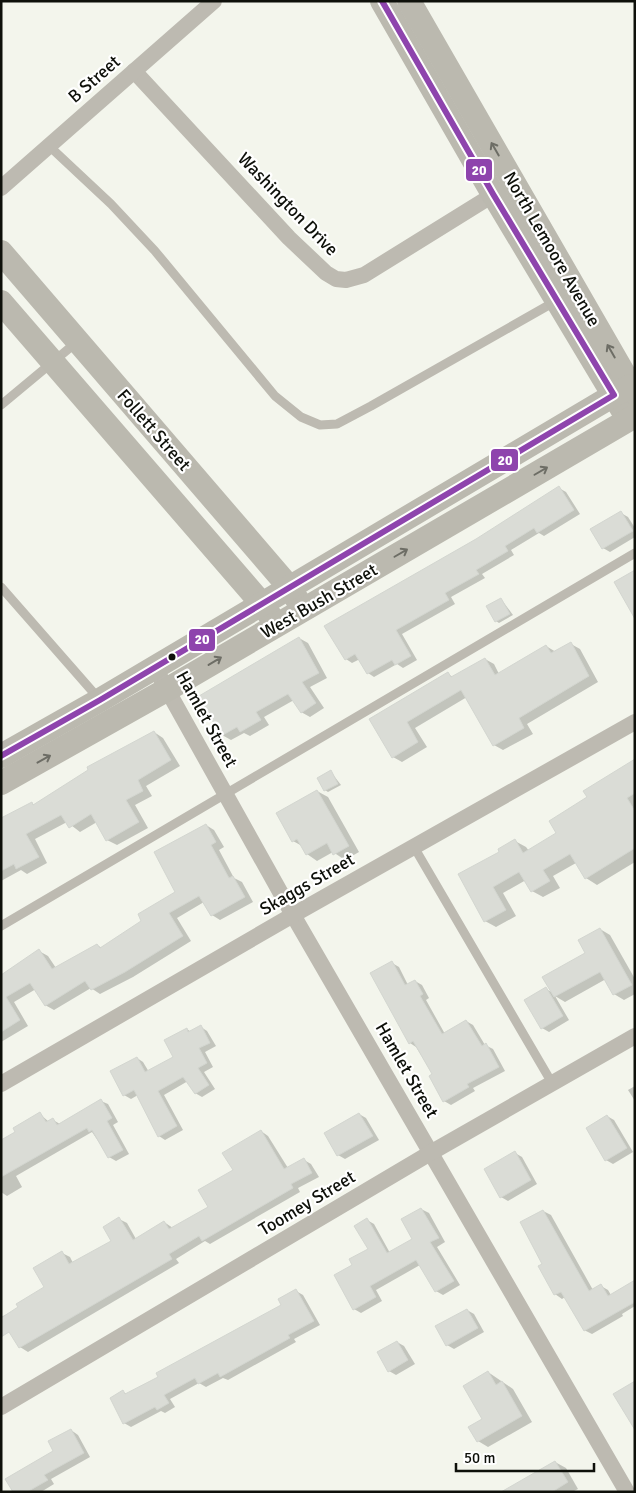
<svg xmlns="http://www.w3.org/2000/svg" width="636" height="1493" viewBox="0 0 636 1493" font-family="Signika,sans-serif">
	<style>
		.shadow { fill: #0003 }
		.building { fill: #dadcd6; stroke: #d3d6d0 }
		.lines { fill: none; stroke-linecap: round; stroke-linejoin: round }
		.lane { stroke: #bdbab1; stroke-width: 9 }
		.street { stroke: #bdbab1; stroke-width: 16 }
		.secondary { stroke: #bbb9af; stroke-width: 24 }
		.bus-1-casing { stroke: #fff; stroke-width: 10 }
		.bus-1 { stroke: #8e44ad; stroke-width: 6 }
		.oneway { stroke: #6d6d65 }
		.bus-dot { fill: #0e100a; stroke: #fff; stroke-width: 2 }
		.labels { text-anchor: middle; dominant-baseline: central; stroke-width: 4.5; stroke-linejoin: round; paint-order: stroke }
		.street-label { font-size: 18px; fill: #0e100a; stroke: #fff }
		.line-badge { stroke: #fff; stroke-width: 2 }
		.badge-label { font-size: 14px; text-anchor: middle; font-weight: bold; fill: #fff }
	</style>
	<rect width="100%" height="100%" fill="#f3f5ec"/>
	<g class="shadow">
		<path d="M559 488 566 492 580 514 544 536 539 533 511 550 514 555 482 574 485 578 451 597 455 604 402 634 417 660 403 668 397 664 374 677 368 673 360 659 352 663 346 659 476 540Z"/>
		<path d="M621 513 628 517 635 528V537L610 552 603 548Z"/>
		<path d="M501 599 513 615 499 623 496 621Z"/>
		<path d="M299 638 308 643 327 678 310 687 324 708 310 717 301 712 294 700 264 717 269 725 250 736 244 733 231 740 222 735Z"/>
		<path d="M571 644 580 649 598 682 527 724 533 734 503 750 494 745 467 697 415 728 427 747 402 762 393 757 370 719 448 674 453 677 485 659 494 664 499 674 546 646 556 652Z"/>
		<path d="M154 732 163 738 180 766 146 786 152 796 135 805 148 828 117 845 107 840 97 822 80 832 67 822 35 839 47 863 27 874 21 870 1 881V820L32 804 35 805Z"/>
		<path d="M635 761V862L597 885 586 878 576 863 553 876 560 888 543 897 532 891 526 880 503 893 516 916 496 927 485 921 460 875 501 852 515 841 526 847 529 851 558 834 589 797Z"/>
		<path d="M331 772 341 785 328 792 325 790Z"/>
		<path d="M317 791 328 797 359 852 345 860 333 852 317 861 307 854 302 846 293 841Z"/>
		<path d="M206 825 214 830 224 847 219 850 234 878 242 882 253 902 220 920 212 915 204 902 177 918 191 941 133 977 100 994 91 988 54 1010 45 1005 36 989 14 1002 28 1026 1 1042V998L39 951 48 956 56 968 97 945 102 948 143 922 177 893Z"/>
		<path d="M600 929 610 935 635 979V994L624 1000 614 994 606 979 565 1002 555 996 569 1020 549 1032 542 1028 546 989 553 993 586 953Z"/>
		<path d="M392 963 399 967 408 985 415 981 422 985 429 998 426 1000 445 1034 466 1021 473 1025 485 1045 493 1049 505 1071 473 1088 475 1091 451 1105 444 1101 434 1075 416 1047 410 1043Z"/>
		<path d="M201 1027 207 1031 216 1046 205 1052 213 1067 204 1072 215 1089 202 1097 195 1093 188 1081 164 1095 183 1130 165 1140 159 1136 138 1095 131 1099 124 1095 137 1058 143 1062 149 1072 175 1058 187 1029 191 1032Z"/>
		<path d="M635 1086V1101L628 1090Z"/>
		<path d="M101 1101 108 1104 118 1122 113 1125 129 1154 116 1161 109 1157 92 1132 16 1176 22 1187 7 1196 1 1192V1141L17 1133 40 1114 49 1122 53 1120 60 1124Z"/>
		<path d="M359 1114 366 1118 379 1140 345 1159 338 1155Z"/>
		<path d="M607 1116 614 1120 633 1152 613 1164 606 1160Z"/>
		<path d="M261 1131 268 1136 288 1168 304 1160 311 1164 319 1177 298 1188 300 1192 210 1244 205 1241 176 1259 179 1263 28 1352 20 1347 1 1317 20 1308 45 1288 62 1253 70 1257 73 1263 113 1241 119 1219 127 1223 136 1239 164 1222 173 1228 209 1207Z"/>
		<path d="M515 1153 522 1157 537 1184 508 1201 501 1197Z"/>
		<path d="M421 1209 429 1213 445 1242 437 1247 460 1285 443 1295 436 1291 420 1265 376 1290 382 1301 361 1313 354 1309V1265L369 1249 367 1220 374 1224 390 1253 414 1239Z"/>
		<path d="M543 1211 551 1215 593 1290 601 1286 608 1290 611 1295 635 1281V1306L622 1314 623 1316 592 1334 584 1330 565 1297 562 1299 555 1294 544 1264Z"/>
		<path d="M296 1291 303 1295 320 1325 294 1339 296 1342 228 1380 223 1378 206 1387 199 1383 170 1399 175 1407 165 1413 161 1411 131 1427 124 1423 123 1392 127 1394 160 1378 282 1305Z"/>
		<path d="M467 1310 474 1314 484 1332 454 1349 447 1345Z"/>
		<path d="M397 1342 404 1346 415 1364 396 1375 389 1371Z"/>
		<path d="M488 1372 513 1389 532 1422 488 1447 478 1441 484 1419Z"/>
		<path d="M71 1430 78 1435 90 1457 51 1479 54 1484 41 1492H14L55 1451Z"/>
		<path d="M555 1462 566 1468 578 1489 572 1492H504Z"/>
	</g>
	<g class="building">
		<path d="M559 486 574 510 537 533 534 528 505 546 508 551 476 570 479 574 445 593 449 600 396 630 411 656 395 665 392 660 367 674 355 654 345 660 324 626 476 539Z"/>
		<path d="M621 511 633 531 602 549 590 529Z"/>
		<path d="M635 570V619L614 582Z"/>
		<path d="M501 598 510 614 495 622 486 606Z"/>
		<path d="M299 637 319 673 302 682 316 703 301 713 288 694 256 712 261 720 240 732 237 727 221 736 199 696Z"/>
		<path d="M571 642 589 676 519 718 524 728 493 746 461 690 407 722 418 742 392 758 369 719 448 672 451 677 485 658 495 675 546 645 551 653Z"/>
		<path d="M154 731 171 760 138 780 143 791 126 800 139 822 106 841 91 814 69 828 61 815 26 834 39 857 16 869 14 864 1 871V818L32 802 33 805 88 770 87 767Z"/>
		<path d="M635 759V793L627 798 635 811V848L585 879 570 854 543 870 550 881 531 892 519 872 493 887 506 910 484 922 458 874 499 852 498 849 515 839 523 853 556 833 549 821 587 797 583 791Z"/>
		<path d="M331 770 338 784 324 791 317 778Z"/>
		<path d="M317 790 349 846 333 855 327 843 306 855 297 839 292 842 276 813Z"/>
		<path d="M206 824 216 842 211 845 229 878 233 876 245 897 211 916 199 896 169 913 183 936 125 972 91 990 85 981 45 1006 30 983 6 997 20 1020 1 1032V975L39 949 52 969 97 944 100 948 141 921 138 914 175 892 154 852Z"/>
		<path d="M600 928 632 985 613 995 600 972 554 997 542 977 585 953 578 940Z"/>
		<path d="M392 961 405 985 415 980 423 994 420 996 442 1034 466 1020 482 1046 486 1043 499 1067 467 1084 469 1087 443 1102 429 1076 432 1074 413 1041 409 1044 370 973Z"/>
		<path d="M546 987 563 1016 541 1029 524 1000Z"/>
		<path d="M201 1025 210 1043 199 1048 207 1063 198 1068 209 1085 195 1094 183 1077 158 1091 177 1126 158 1137 134 1090 123 1096 110 1071 137 1057 145 1072 173 1057 164 1040 187 1028 188 1032Z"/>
		<path d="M101 1099 112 1118 107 1121 123 1150 108 1158 92 1130 89 1132 87 1128 1 1177V1140L15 1132 13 1128 40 1112 46 1122 53 1118 57 1125Z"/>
		<path d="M359 1113 373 1136 337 1156 324 1133Z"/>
		<path d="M607 1115 627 1148 605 1161 586 1128Z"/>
		<path d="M261 1130 284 1169 304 1158 312 1173 291 1184 293 1188 202 1241 199 1236 169 1254 172 1259 19 1348 9 1332 1 1337V1318L18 1307 16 1304 44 1287 33 1268 62 1251 69 1264 111 1241 103 1227 119 1217 133 1240 164 1221 169 1229 208 1207 198 1190 233 1170 222 1153Z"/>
		<path d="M515 1151 531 1180 500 1198 484 1169Z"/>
		<path d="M421 1208 439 1238 430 1242 454 1281 435 1292 416 1260 370 1286 376 1297 353 1310 334 1275 352 1265 349 1259 368 1249 354 1226 367 1218 387 1253 412 1239 401 1219Z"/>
		<path d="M543 1210 589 1291 601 1284 608 1296 635 1280V1302L584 1331 561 1292 554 1295 538 1266 542 1264 520 1222Z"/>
		<path d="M296 1289 314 1321 288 1335 290 1338 220 1377 218 1373 198 1384 195 1378 164 1395 169 1403 157 1410 155 1407 123 1424 110 1398 123 1390 125 1394 158 1377 156 1373 281 1305 278 1299Z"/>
		<path d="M467 1309 478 1328 446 1346 435 1326Z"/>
		<path d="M397 1341 408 1360 388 1372 377 1352Z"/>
		<path d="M488 1371 496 1385 502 1381 522 1416 477 1442 468 1427 482 1419 463 1386Z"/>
		<path d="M635 1381V1430L613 1394Z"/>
		<path d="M71 1429 84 1453 44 1475 48 1480 27 1492H13L5 1479 53 1451 48 1441Z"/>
		<path d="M555 1461 568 1482 552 1492H501Z"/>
	</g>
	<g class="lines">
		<g class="lane">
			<path d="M48 145 111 204 155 251 275 396 301 417 320 425 337 424 371 406 556 301"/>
			<path d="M1 405 78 341"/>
			<path d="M1 587 100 700"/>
			<path d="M414 847 552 1083"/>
			<path d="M1 926 635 553"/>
		</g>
		<g class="street">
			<path d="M134 71 289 238 326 273 336 279 346 280 364 275 501 190"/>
			<path d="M1 188 214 1"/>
			<path d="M155 668 293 915 627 1492"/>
			<path d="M1 1084 293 915 635 722"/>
			<path d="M1 1407 432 1152 635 1036"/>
		</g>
		<g class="secondary">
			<path d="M382 1 493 194 622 409"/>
			<path d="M409 1 635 393"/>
			<path d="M1 252 290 588 298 601"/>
			<path d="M1 302 262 604 271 617"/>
			<path d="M1 756 100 700 614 395 631 386H635"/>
			<path d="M1 783 168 689 635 416"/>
		</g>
		<defs>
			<path id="bus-1" d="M1 756 100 700 614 395 493 194 382 1"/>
		</defs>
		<use href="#bus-1" class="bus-1-casing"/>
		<use href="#bus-1" class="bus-1"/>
	</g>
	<defs><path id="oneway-shaft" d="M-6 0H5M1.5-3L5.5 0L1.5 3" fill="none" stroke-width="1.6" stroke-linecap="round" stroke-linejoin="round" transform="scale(1.25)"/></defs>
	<g class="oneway">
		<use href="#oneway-shaft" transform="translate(495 149) rotate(-120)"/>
		<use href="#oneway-shaft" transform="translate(611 351) rotate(-120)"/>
		<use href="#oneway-shaft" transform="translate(541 471) rotate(-30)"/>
		<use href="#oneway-shaft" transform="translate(401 553) rotate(-30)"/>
		<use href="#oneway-shaft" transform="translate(215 661) rotate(-31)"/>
		<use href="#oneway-shaft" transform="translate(44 759) rotate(-29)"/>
	</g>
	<circle class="bus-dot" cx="172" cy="657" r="4.5"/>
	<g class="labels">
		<g class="street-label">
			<text transform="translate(94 79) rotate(-41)">B Street</text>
			<text transform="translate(288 204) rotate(46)">Washington Drive</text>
			<text transform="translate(552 249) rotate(60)">North Lemoore Avenue</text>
			<text transform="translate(154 430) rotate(49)">Follett Street</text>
			<text transform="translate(319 601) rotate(-30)">West Bush Street</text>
			<text transform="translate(207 719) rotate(61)">Hamlet Street</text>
			<text transform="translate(307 884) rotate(-30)">Skaggs Street</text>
			<text transform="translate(407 1070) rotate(60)">Hamlet Street</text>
			<text transform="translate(307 1203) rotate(-31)">Toomey Street</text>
		</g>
	</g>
	<g class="line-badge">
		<rect x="465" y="158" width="28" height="24" rx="5" fill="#8e44ad"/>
		<rect x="490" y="448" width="29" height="24" rx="5" fill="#8e44ad"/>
		<rect x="188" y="628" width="28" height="24" rx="5" fill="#8e44ad"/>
	</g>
	<g class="badge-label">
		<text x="479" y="175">20</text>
		<text x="505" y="465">20</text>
		<text x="202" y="644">20</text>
	</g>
	<rect width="636" height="1493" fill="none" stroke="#0e100a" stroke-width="5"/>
	<path d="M456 1463v8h138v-8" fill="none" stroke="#0e100a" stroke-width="2.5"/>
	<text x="464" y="1463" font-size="15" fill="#0e100a" stroke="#ffffff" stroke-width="4" paint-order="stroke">50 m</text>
</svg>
